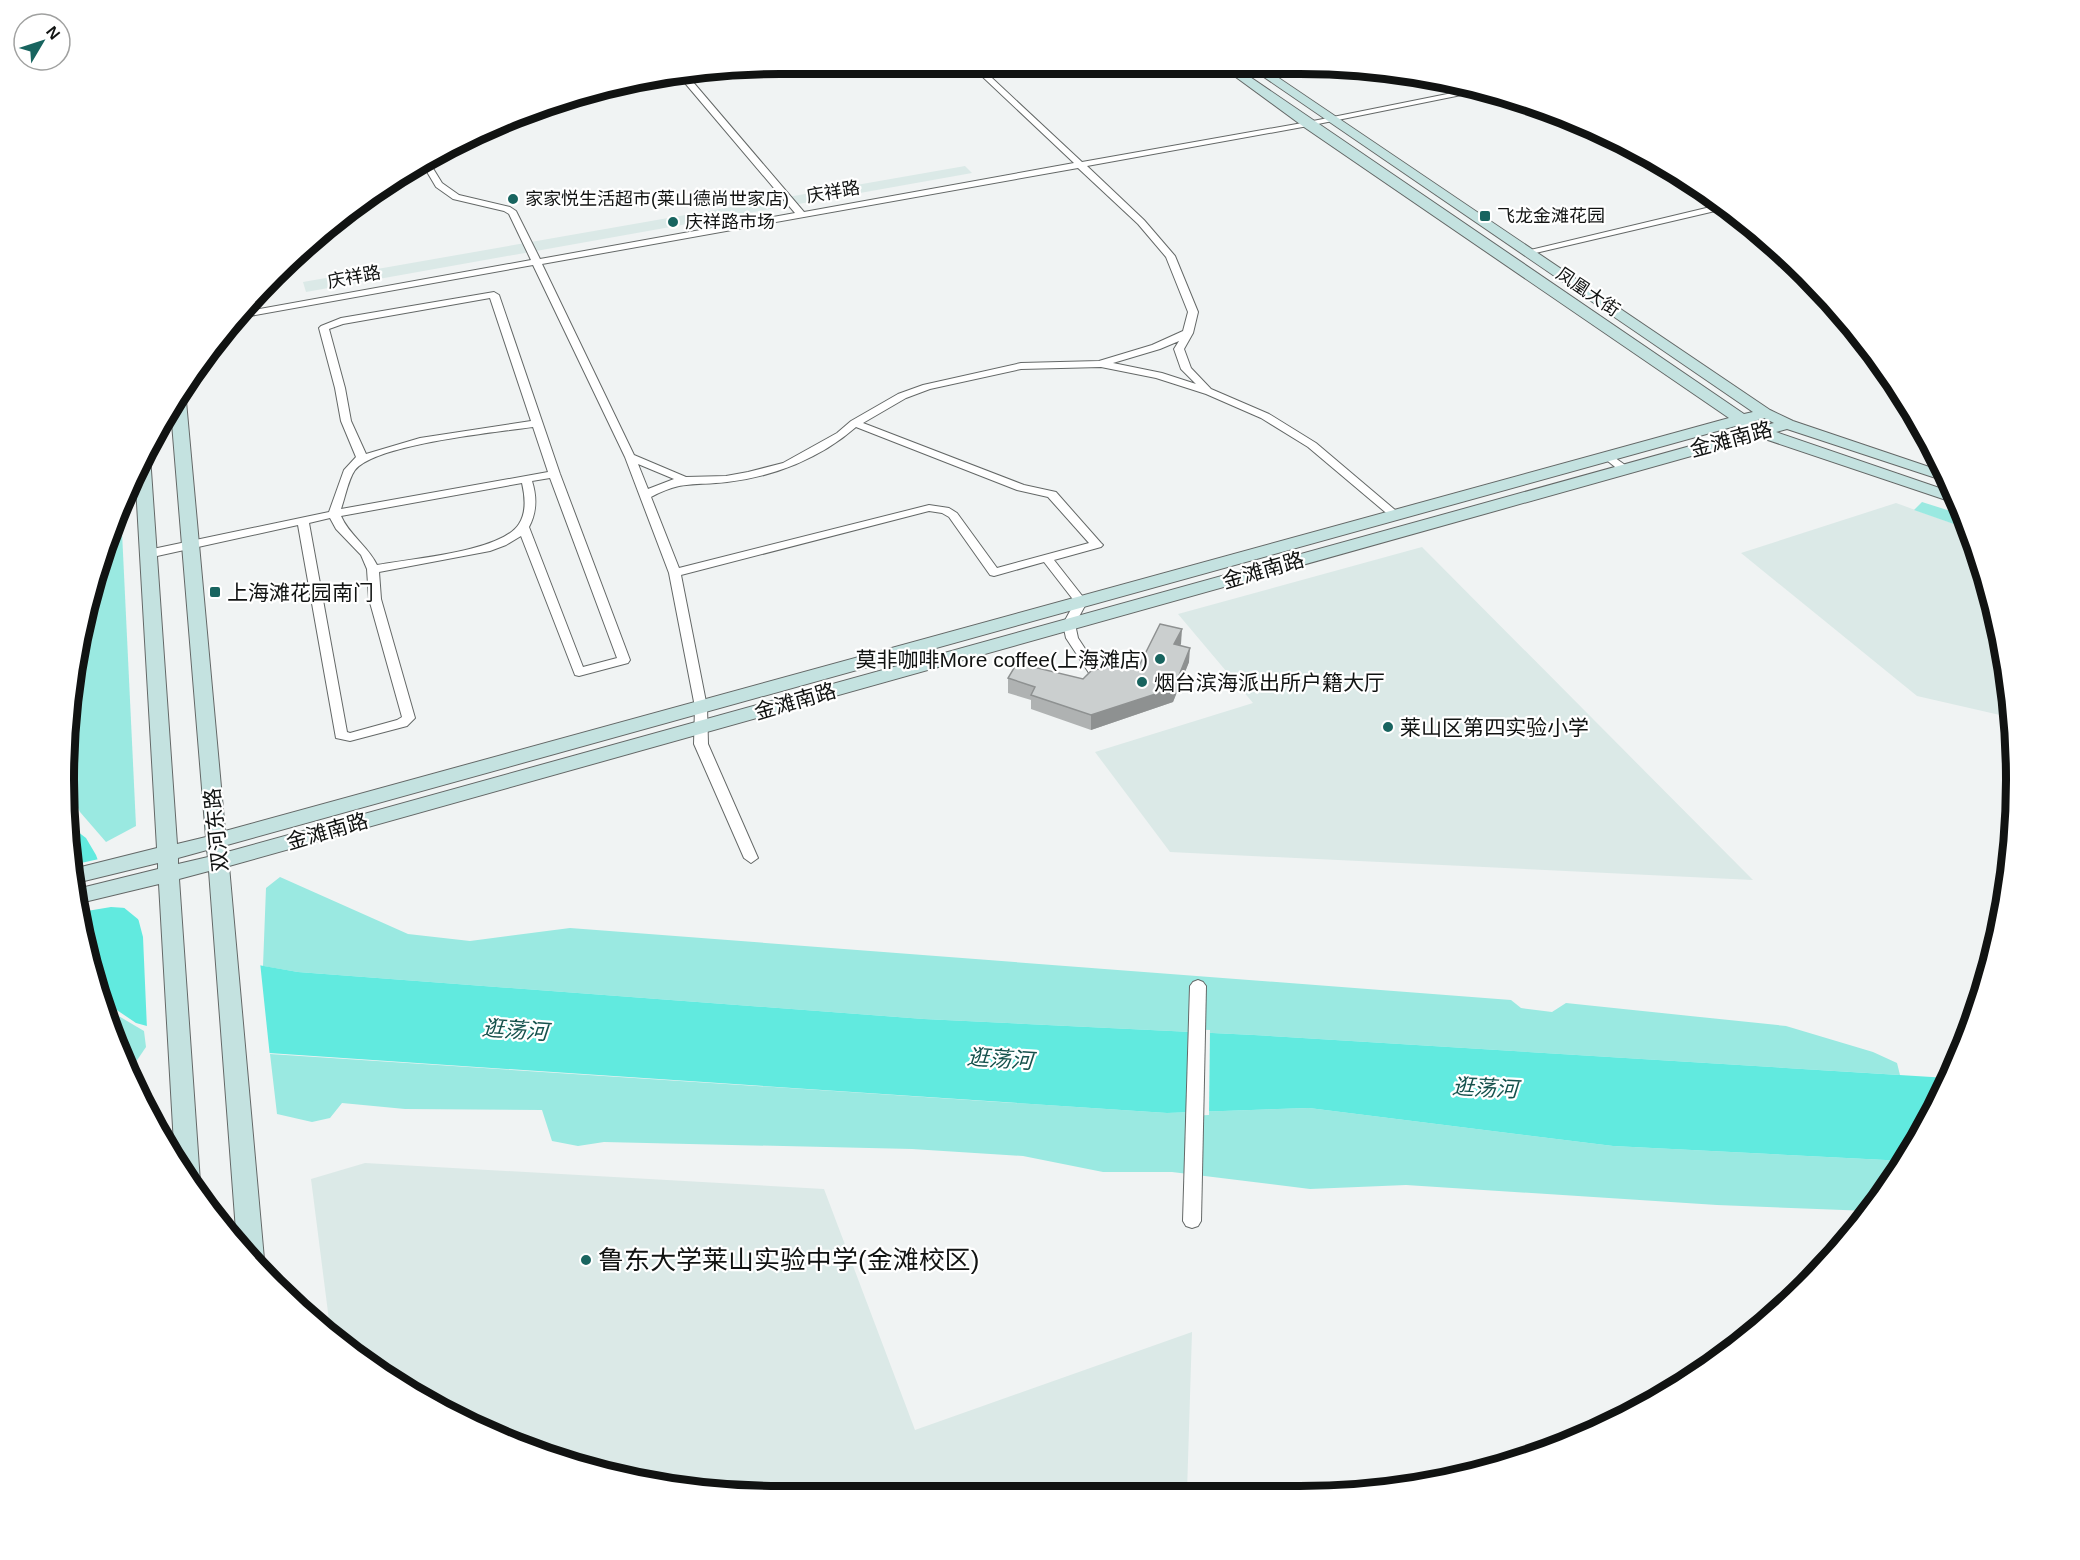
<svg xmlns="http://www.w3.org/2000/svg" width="2080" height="1560" viewBox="0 0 2080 1560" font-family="Arial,'Noto Sans SC',sans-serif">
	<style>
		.built { fill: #dbe9e7 }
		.green { fill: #9ae9e1 }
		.water { fill: #61eadf }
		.pier { fill: #f0f3f3 }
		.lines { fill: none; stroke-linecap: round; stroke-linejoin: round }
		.street-casing { stroke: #646867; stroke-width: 2 }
		.secondary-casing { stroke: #646867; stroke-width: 2 }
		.street { fill: #fff; fill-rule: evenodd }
		.secondary { fill: #c4e2e0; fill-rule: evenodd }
		.wall { fill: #afb2b2 }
		.shaded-wall { fill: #8e9191 }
		.building { fill: #cbcfcf; stroke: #8e9191; stroke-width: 1.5 }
		.poi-dot { fill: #18645f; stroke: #fff; stroke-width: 2 }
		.labels { text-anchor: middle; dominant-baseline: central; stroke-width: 4.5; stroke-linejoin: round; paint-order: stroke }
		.far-street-label { font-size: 18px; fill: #111312; stroke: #fff }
		.far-poi-label { font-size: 18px; fill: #111312; stroke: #fff; text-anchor: start }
		.street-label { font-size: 21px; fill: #111312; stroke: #fff }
		.poi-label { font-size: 21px; fill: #111312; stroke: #fff; text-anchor: start }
		.water-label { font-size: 22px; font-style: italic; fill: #16524d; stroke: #fff }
		.near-poi-label { font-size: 26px; fill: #111312; stroke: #fff; text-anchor: start }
		.rim { fill: none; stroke: #111312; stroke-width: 8 }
	</style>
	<rect width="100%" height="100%" fill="#f0f3f3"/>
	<g class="built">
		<path d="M965 166 972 173 306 292 303 282Z"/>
		<path d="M1896 503 1968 529 1993 595 2013 718 1917 696 1741 553Z"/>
		<path d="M1422 547 1753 880 1170 852 1095 752 1253 703 1178 614Z"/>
		<path d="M365 1163 824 1189 915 1430 1192 1332 1187 1492 733 1495 594 1472 422 1401 331 1336 311 1179Z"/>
	</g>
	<g class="green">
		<path d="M1922 502 1963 515 1968 529 1914 510Z"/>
		<path d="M121 511 136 826 106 842 80 812 67 784 77 640Z"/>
		<path d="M280 877 408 934 470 941 570 928 1511 1000 1521 1008 1552 1012 1566 1003 1786 1026 1873 1052 1897 1063 1900 1075 1254 1035 924 1019 298 972 263 966 266 888Z"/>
		<path d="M100 1005 144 1031 146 1047 129 1072Z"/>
		<path d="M270 1054 1167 1113 1309 1108 1613 1146 1905 1161 1869 1211 1717 1205 1406 1185 1310 1189 1172 1172H1103L1023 1156 912 1149 604 1142 578 1146 552 1141 542 1110 405 1109 342 1103 330 1118 312 1122 277 1114Z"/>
	</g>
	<path class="water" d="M65 822 86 838 96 855 109 891 117 902 166 942 200 955 298 972 924 1019 1254 1035 1948 1078 1921 1139 1905 1161 1613 1146 1309 1108 1167 1113 238 1051 136 1023 99 998Z"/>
	<g class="pier">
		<path d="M99 859 111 890 126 908 135 915 126 908 111 907 81 912 72 865Z"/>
		<path d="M138 918 168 940 201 952 260 962 270 1057 237 1054 147 1029 143 937Z"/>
		<path d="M1188 1029 1210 1030 1209 1115 1186 1116Z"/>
	</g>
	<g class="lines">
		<defs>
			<g id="street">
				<path d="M969 64H977L1082 162 1308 122 1482 87 1491 89 1308 126 1087 166 1144 220 1175 256 1198 312 1193 333 1184 349 1191 368 1211 389 1269 414 1316 443 1401 515 1395 518 1391 517 1308 447 1261 418 1206 394 1156 378 1101 367 1021 369 930 389 906 398 863 423 1024 485 1056 492 1101 543 1103 545 1101 547 1054 560 1087 602 1075 624 1078 638 1099 670 1093 674 1089 673 1066 638 1063 624 1075 602 1044 562 994 576 990 575 949 517 942 513 929 511 681 575 707 707 708 744 758 858 751 863 744 858 694 744 695 707 669 573 625 457 533 265 233 319 237 313 531 260 509 214 504 211 453 199 436 187 420 160 426 157 442 183 459 195 510 207 516 211 540 259 795 213 679 76 687 75 804 212 1074 163ZM1078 168 1138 224 1166 257 1188 312 1183 331 1152 345 1099 361 1021 363 923 385 898 394 851 421 837 433 783 463 748 472 726 476 686 477 634 455 542 264ZM1179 341 1174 349 1181 369 1196 384 1162 373 1113 363 1160 349ZM856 427 1017 490 1048 497 1089 543 997 568 957 513 949 508 929 505 679 568 651 497C683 480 694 486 727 482 773 477 821 458 856 427ZM638 464 674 479 648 489Z"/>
				<path d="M1723 204 1728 208 1527 255 1522 252Z"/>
				<path d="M494 292 499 295 560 474 630 660 628 663 579 676 575 675 521 536 506 545 490 551 379 572 381 599 415 718 407 726 350 741 336 738 298 525 148 558 142 554 148 550 329 512 344 470 356 457 341 421 335 388 319 328 321 326 341 318ZM490 298 531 421 420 438 366 454 351 421 345 388 329 329 343 324ZM533 427 548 472 341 509C345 498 348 480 355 470 376 444 497 432 533 427ZM550 478 617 658 583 667 529 527C537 512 537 497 532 481ZM522 483C525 496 527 512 519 524 502 552 408 559 377 565 368 546 349 535 341 516ZM330 518 336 529 361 555 367 569 369 599 402 717 397 720 350 733 347 732 309 523Z"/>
				<path d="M1608 453 1628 467V471H1620L1604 458V454Z"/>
				<path d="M1198 980 1203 982 1206 986 1201 1221 1198 1226 1192 1228 1186 1226 1183 1221 1190 986 1193 982Z"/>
			</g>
			<path id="secondary" d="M1218 64H1231L1744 414 1753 412 1245 64H1258L1770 410 1793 421 1947 473 1951 483 1787 429 1776 432 1954 493 1958 504 1759 437 229 866 264 1259 259 1267 237 1244 209 871 179 879 200 1182 194 1190 175 1162 159 884 80 903 77 889 158 869V863L76 883 73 869 157 848 135 469 144 452 150 456 177 844 206 837 171 411 181 397 186 401 225 831 1729 418 1304 127ZM1764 418 1774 423 1762 426 1754 421ZM1739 425 1748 430 227 852V845ZM207 850 208 857 178 864V858Z"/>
		</defs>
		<use href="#street" class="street-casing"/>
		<use href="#secondary" class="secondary-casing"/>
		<use href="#street" class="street"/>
		<use href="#secondary" class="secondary"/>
	</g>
	<path class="wall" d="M1181 644 1180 645 1189 662 1173 702 1091 730 1031 709V700L1008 693V678L1083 679 1140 664Z"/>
	<g class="shaded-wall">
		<path d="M1182 629 1181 644 1173 658 1174 644Z"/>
		<path d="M1190 648 1189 662 1173 702 1091 730V715Z"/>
	</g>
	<path class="building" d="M1160 624 1182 629 1174 644 1190 648 1174 688 1091 715 1031 695 1035 687 1008 678 1017 663 1083 679 1091 671 1124 662 1140 664Z"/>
	<g class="poi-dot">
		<circle cx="513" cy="199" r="6"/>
		<rect x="1479" y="210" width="12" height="12" rx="3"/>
		<circle cx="673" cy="222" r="6"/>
		<rect x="209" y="586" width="12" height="12" rx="3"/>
		<circle cx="1160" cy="659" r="6"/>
		<circle cx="1142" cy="682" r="6"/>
		<circle cx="1388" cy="727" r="6"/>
		<circle cx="586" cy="1260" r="6"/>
	</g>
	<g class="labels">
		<g class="far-street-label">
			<text transform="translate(833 192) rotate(-10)">庆祥路</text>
			<text transform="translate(354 277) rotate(-11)">庆祥路</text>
			<text transform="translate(1588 292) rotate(34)">凤凰大街</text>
		</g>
		<g class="far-poi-label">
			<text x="525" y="199">家家悦生活超市(莱山德尚世家店)</text>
			<text x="1497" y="216">飞龙金滩花园</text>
			<text x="685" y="222">庆祥路市场</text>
		</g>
		<g class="street-label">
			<text transform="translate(1731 439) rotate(-15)">金滩南路</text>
			<text transform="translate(1263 570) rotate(-16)">金滩南路</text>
			<text transform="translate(795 701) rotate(-16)">金滩南路</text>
			<text transform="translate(216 830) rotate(-96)">双河东路</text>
			<text transform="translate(327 831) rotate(-16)">金滩南路</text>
		</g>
		<g class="poi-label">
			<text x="227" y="592">上海滩花园南门</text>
			<text x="1148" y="659" text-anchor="end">莫非咖啡More coffee(上海滩店)</text>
			<text x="1154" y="682">烟台滨海派出所户籍大厅</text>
			<text x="1400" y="727">莱山区第四实验小学</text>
		</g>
		<g class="water-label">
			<text transform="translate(515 1030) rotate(4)">逛荡河</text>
			<text transform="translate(1000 1059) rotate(4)">逛荡河</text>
			<text transform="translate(1485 1088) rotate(3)">逛荡河</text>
		</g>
		<g class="near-poi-label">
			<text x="598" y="1260">鲁东大学莱山实验中学(金滩校区)</text>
		</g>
	</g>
	<path d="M0 0H2080V1560H0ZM780 74H1300A706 706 0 0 1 2006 780V780A706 706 0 0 1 1300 1486H780A706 706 0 0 1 74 780V780A706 706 0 0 1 780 74Z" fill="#fff" fill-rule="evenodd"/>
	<path class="rim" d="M780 74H1300A706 706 0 0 1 2006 780V780A706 706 0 0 1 1300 1486H780A706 706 0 0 1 74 780V780A706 706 0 0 1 780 74Z"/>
	<g transform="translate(42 42) rotate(51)"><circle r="28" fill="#ffffff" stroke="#a0a1a0" stroke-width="1.5"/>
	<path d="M0-4.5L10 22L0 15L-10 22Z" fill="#18645f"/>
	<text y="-9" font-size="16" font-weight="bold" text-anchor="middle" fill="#111312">N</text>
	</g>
</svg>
